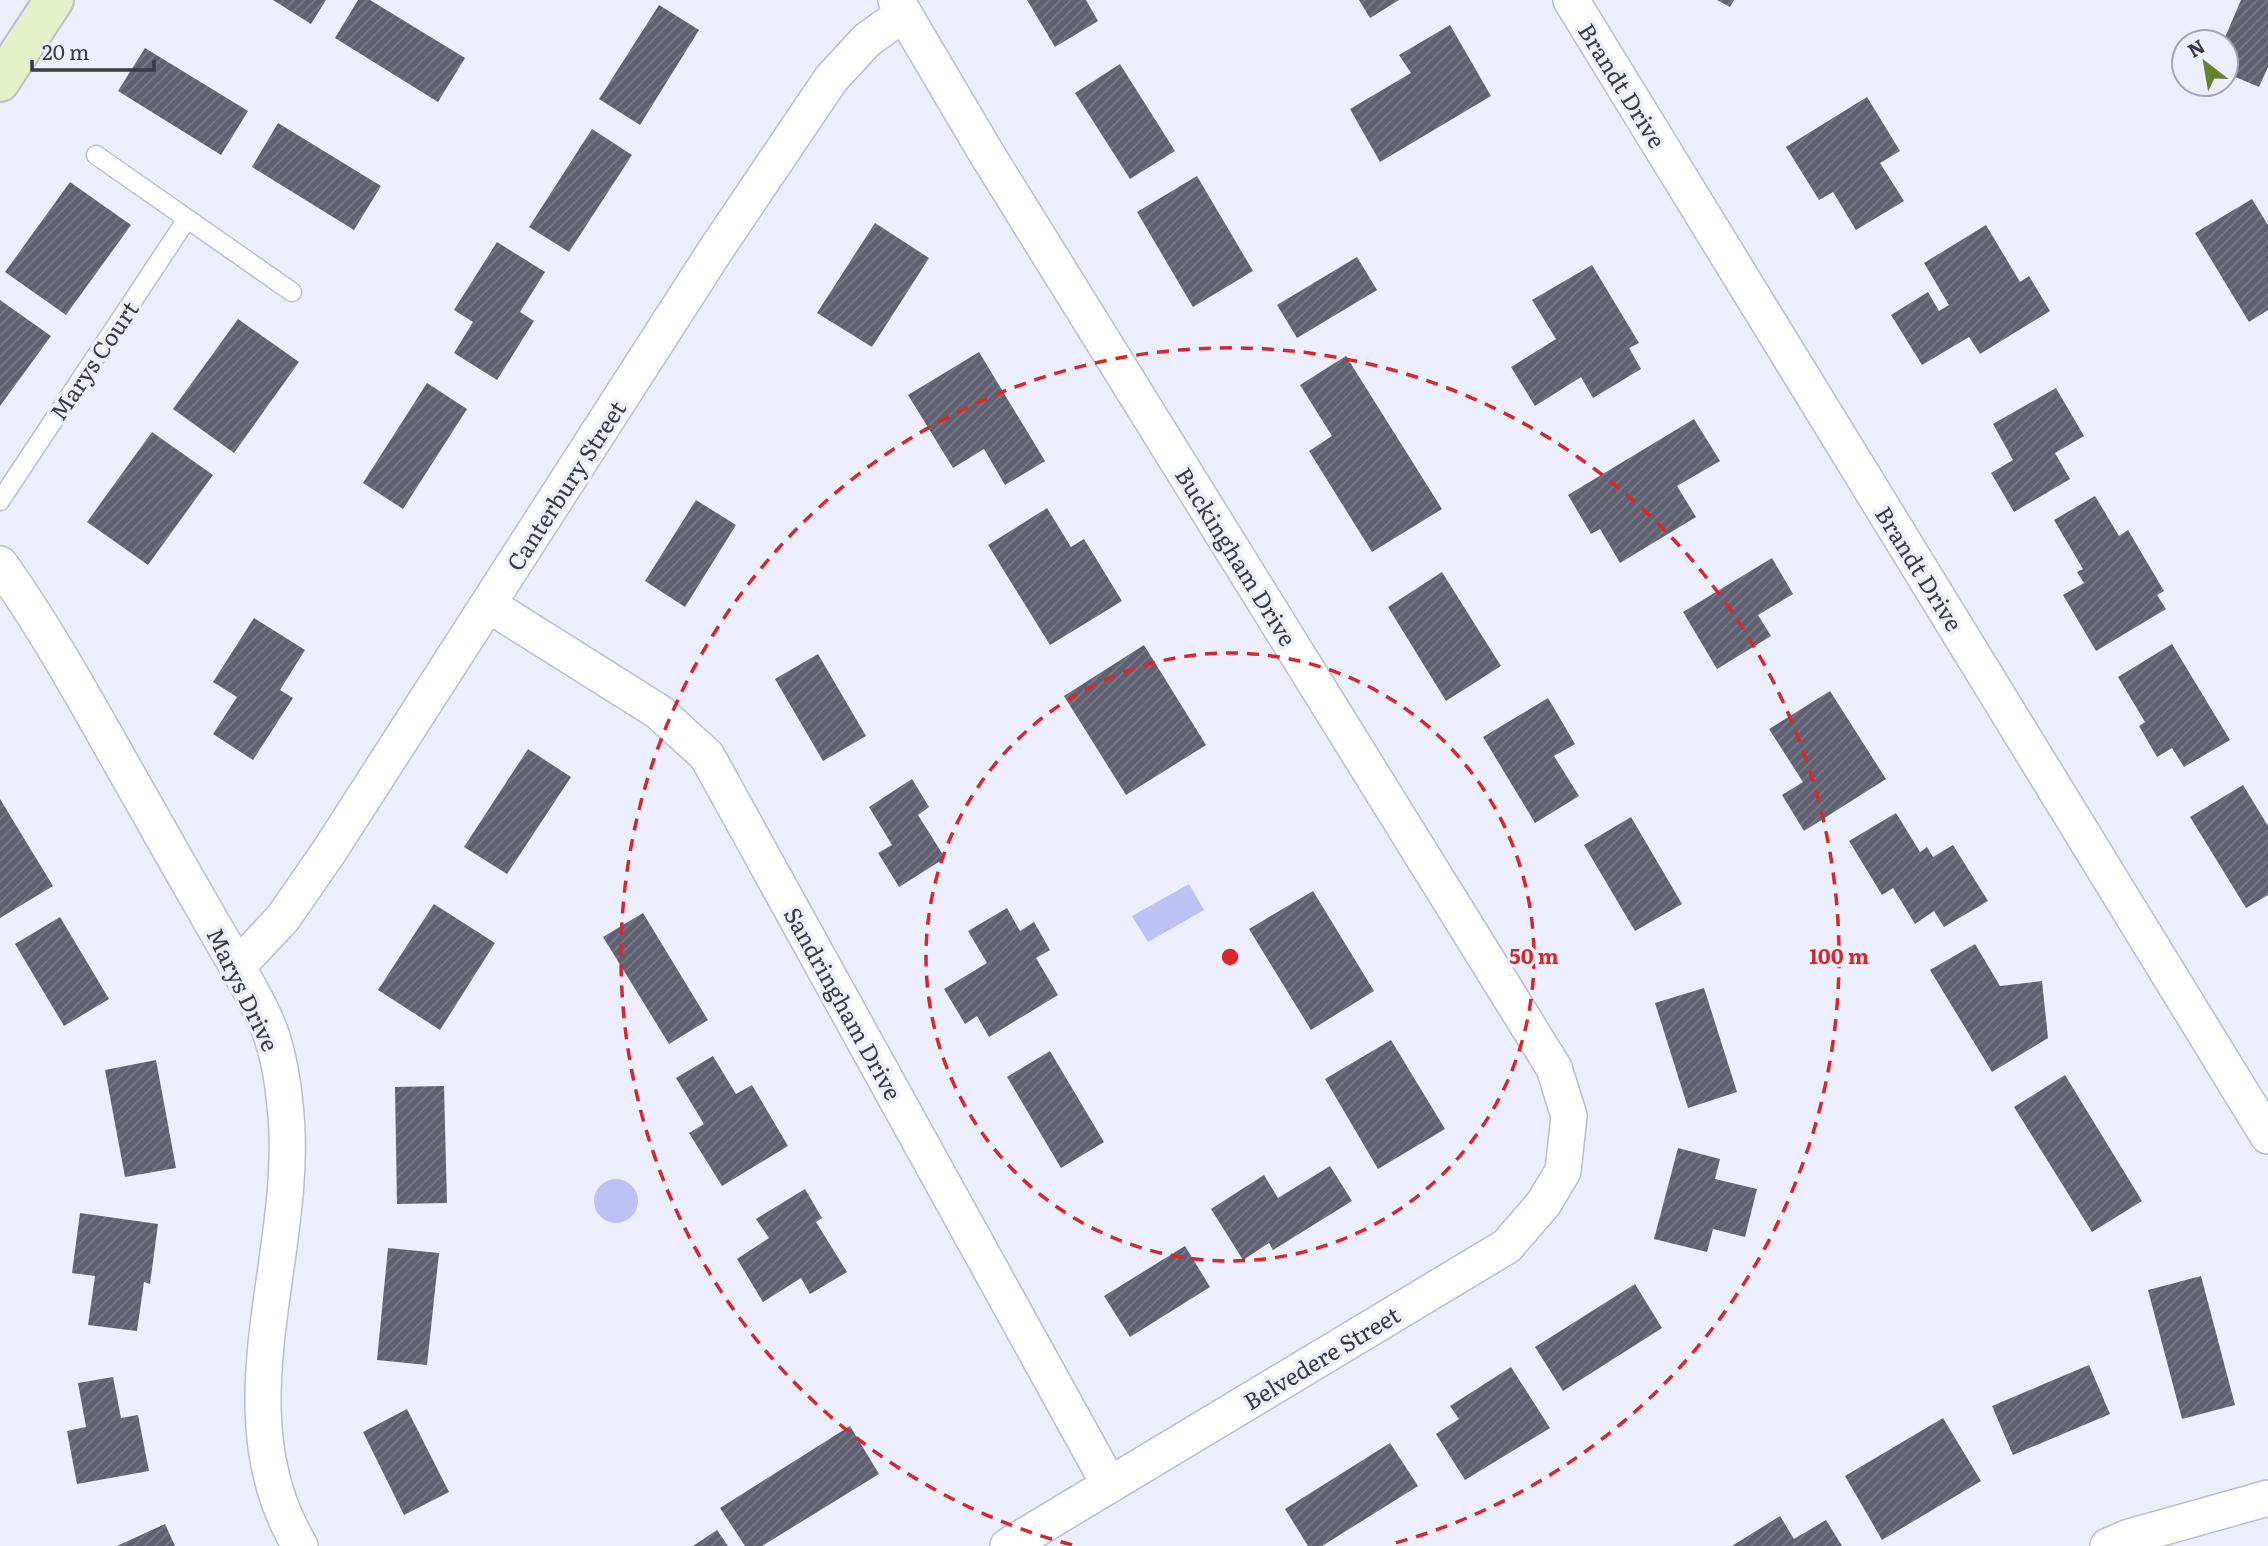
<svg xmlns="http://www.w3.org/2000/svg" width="2268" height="1546" viewBox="0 0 2268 1546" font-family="Literata,serif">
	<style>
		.water { fill: #bec1f4 }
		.building { fill: url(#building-hatch) }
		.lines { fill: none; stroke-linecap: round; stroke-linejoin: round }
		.lane-casing { stroke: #bbbdd0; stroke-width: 21 }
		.street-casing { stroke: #bbbdd0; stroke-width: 38 }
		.secondary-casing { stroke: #bbbdd0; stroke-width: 42 }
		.lane { stroke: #fff; stroke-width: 18 }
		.street { stroke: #fff; stroke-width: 35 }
		.secondary { stroke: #e4f1c9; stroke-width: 38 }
		.ring { fill: none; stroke: #d62828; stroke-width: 3.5; stroke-dasharray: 12 9 }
		.labels { text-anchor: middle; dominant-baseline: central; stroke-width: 7; stroke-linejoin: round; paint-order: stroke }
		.street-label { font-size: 23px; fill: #3a3a42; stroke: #edeefe }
		.centre { fill: #d62828; stroke: #edeefe; stroke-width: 3.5 }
		.ring-label { font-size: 21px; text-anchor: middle; font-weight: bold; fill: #d62828; stroke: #edeefe; stroke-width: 7; stroke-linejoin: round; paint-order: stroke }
	</style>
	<defs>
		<pattern id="building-hatch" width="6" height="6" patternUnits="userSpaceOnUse" patternTransform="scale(1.75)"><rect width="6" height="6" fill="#5f6172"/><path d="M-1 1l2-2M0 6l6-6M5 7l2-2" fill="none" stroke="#787a87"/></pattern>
	</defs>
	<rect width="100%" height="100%" fill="#edeefe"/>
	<g class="water">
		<path d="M1189 884 1204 910 1148 942 1132 916Z"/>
		<circle cx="616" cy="1201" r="22"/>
	</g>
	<g class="building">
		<path d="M273 0H326L311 24Z"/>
		<path d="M358 0H370L465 58 438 102 335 38Z"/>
		<path d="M1027 0H1086L1098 21 1055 47Z"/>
		<path d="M1359 0H1399L1370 18Z"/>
		<path d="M1717 0H1734L1730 7Z"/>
		<path d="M2241 0H2268V67L2259 87 2226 73V42H2223Z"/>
		<path d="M659 5 699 30 640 125 599 99Z"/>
		<path d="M1450 25 1491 96 1380 162 1350 109 1411 73 1399 55Z"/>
		<path d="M145 48 248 111 221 155 118 91Z"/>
		<path d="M1120 64 1175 151 1130 179 1075 93Z"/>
		<path d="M1867 97 1900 151 1880 163 1904 201 1856 230 1833 192 1819 200 1786 147Z"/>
		<path d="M278 123 381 186 354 230 252 167Z"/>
		<path d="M592 129 632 155 569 252 529 227Z"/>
		<path d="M1197 176 1253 271 1193 307 1137 212Z"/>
		<path d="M70 182 131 225 66 315 5 272Z"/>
		<path d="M2252 199 2268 225V310L2249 322 2195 233Z"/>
		<path d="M875 223 929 258 872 347 817 313Z"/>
		<path d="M1986 225 2020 282 2029 276 2050 311 1980 354 1969 337 1922 365 1891 315 1928 292 1939 311 1949 305 1924 263Z"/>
		<path d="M497 242 545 272 520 312 534 321 497 380 454 353 473 322 454 310Z"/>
		<path d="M1357 257 1377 290 1297 338 1277 305Z"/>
		<path d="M1592 265 1639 343 1629 348 1641 369 1593 398 1581 377 1535 406 1511 367 1556 339 1532 300Z"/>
		<path d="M0 300 51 336 0 406Z"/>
		<path d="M238 319 299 362 234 453 173 409Z"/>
		<path d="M979 352 1045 461 1005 485 984 449 953 468 908 395Z"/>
		<path d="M1346 356 1442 509 1372 552 1309 451 1332 436 1300 385Z"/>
		<path d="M427 383 467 409 403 509 363 483Z"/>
		<path d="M2056 388 2084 436 2055 453 2070 479 2014 512 1991 473 2013 460 1993 424Z"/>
		<path d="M1694 419 1720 461 1677 486 1696 517 1620 563 1600 529 1591 534 1568 495Z"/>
		<path d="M152 432 213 475 148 565 87 522Z"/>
		<path d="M2095 496 2119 536 2128 530 2164 591 2157 595 2166 609 2096 651 2063 595 2084 583 2077 572 2083 569 2054 520Z"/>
		<path d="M696 500 736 525 685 607 645 581Z"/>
		<path d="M1047 508 1071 547 1084 539 1122 601 1050 645 988 545Z"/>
		<path d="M1772 558 1793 594 1758 615 1771 636 1717 669 1683 612Z"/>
		<path d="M1442 572 1501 666 1446 701 1388 607Z"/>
		<path d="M254 618 305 650 280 690 293 698 253 760 213 734 237 697 213 682Z"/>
		<path d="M2172 644 2230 740 2184 767 2172 748 2157 757 2139 726 2145 722 2118 677Z"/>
		<path d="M1144 645 1206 745 1126 795 1064 696Z"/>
		<path d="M818 654 866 736 823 761 775 679Z"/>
		<path d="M1830 691 1886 779 1804 831 1782 795 1803 782 1769 729Z"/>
		<path d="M1548 698 1575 744 1554 756 1579 796 1535 823 1483 737Z"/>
		<path d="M528 749 571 777 507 874 464 847Z"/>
		<path d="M912 779 929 807 918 815 945 858 899 887 878 853 892 845 869 807Z"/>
		<path d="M2243 785 2268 826V895L2246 908 2190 817Z"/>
		<path d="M0 799 53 886 0 918Z"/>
		<path d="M1896 813 1920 852 1927 847 1933 857 1953 845 1988 901 1944 927 1934 911 1915 924 1893 888 1882 895 1849 841Z"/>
		<path d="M1631 817 1682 904 1635 931 1584 845Z"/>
		<path d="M1313 891 1374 991 1311 1030 1249 929Z"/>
		<path d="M434 904 495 943 440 1030 378 990Z"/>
		<path d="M1007 908 1020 931 1034 922 1050 950 1036 958 1058 995 989 1037 977 1016 965 1024 944 989 987 963 968 931Z"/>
		<path d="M643 913 708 1020 669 1044 603 937Z"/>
		<path d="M60 917 109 999 64 1026 15 944Z"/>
		<path d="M1975 944 2000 986 2042 981 2048 1038 1992 1072 1930 970Z"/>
		<path d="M1704 988 1737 1092 1688 1108 1655 1003Z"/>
		<path d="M1391 1040 1445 1129 1378 1169 1325 1079Z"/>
		<path d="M1050 1051 1104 1142 1061 1168 1007 1077Z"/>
		<path d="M713 1056 736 1094 752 1085 788 1146 722 1186 689 1133 704 1124 676 1078Z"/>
		<path d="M156 1060 176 1168 125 1177 105 1070Z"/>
		<path d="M2065 1075 2142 1201 2092 1232 2014 1107Z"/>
		<path d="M444 1086 447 1203 397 1204 395 1087Z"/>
		<path d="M1678 1148 1720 1159 1715 1179 1757 1189 1745 1237 1713 1229 1707 1252 1654 1239Z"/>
		<path d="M1330 1166 1352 1201 1273 1250 1269 1243 1243 1260 1211 1209 1264 1175 1278 1198Z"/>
		<path d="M805 1189 822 1218 816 1222 847 1272 810 1294 801 1278 763 1302 737 1259 769 1238 756 1219Z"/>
		<path d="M80 1213 158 1224 150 1284 144 1282 137 1331 88 1325 95 1276 72 1273Z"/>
		<path d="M1185 1246 1210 1287 1130 1337 1104 1296Z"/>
		<path d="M388 1248 439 1253 427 1365 377 1360Z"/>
		<path d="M2201 1276 2235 1405 2182 1419 2148 1290Z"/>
		<path d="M1635 1284 1662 1328 1563 1391 1535 1347Z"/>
		<path d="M2089 1365 2110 1414 2013 1455 1992 1406Z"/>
		<path d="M1511 1367 1550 1428 1465 1480 1436 1434 1459 1419 1450 1406Z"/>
		<path d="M113 1377 121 1418 138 1415 149 1471 77 1484 67 1431 86 1427 78 1383Z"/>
		<path d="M407 1409 449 1492 404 1515 363 1432Z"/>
		<path d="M1943 1418 1981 1481 1882 1540 1845 1476Z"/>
		<path d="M850 1426 879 1474 762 1546H745L720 1508Z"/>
		<path d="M1390 1443 1418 1486 1322 1546H1308L1285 1509Z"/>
		<path d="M1780 1516 1794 1539 1826 1520 1842 1546H1732Z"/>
		<path d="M165 1524 175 1546H117Z"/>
		<path d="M717 1530 728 1546H693Z"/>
	</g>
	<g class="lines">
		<defs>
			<g id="lane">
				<path d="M96 155 292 292"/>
				<path d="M0 501 187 219"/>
			</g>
			<g id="street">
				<path d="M896 0 985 151 1554 1068 1569 1116 1563 1171 1544 1203 1507 1246 1008 1546"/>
				<path d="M1571 0 2268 1136"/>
				<path d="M0 564C55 641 99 726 146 807 171 852 197 897 223 942 239 970 262 1007 272 1037 279 1059 283 1082 285 1105 302 1251 217 1408 300 1546"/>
				<path d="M489 605 659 712 707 756 1109 1484"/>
				<path d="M237 967 283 918 330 850 715 251 831 79 867 40 903 14"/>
				<path d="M2108 1546 2129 1537 2268 1498"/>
			</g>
			<path id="secondary" d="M0 82 54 0"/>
		</defs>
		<use href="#lane" class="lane-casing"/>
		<use href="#street" class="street-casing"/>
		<use href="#secondary" class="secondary-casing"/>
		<use href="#lane" class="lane"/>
		<use href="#street" class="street"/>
		<use href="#secondary" class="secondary"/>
	</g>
	<g class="ring">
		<circle cx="1230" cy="957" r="304"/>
		<path d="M1072 1545A609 609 0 1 1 1388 1545"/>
	</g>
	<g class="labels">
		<g class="street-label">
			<text transform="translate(1623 85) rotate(58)">Brandt Drive</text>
			<text transform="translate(93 360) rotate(-56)">Marys Court</text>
			<text transform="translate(565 485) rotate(-57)">Canterbury Street</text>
			<text transform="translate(1237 556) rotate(58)">Buckingham Drive</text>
			<text transform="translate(1920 568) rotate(58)">Brandt Drive</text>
			<text transform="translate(244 989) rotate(64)">Marys Drive</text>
			<text transform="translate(844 1003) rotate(61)">Sandringham Drive</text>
			<text transform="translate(1321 1357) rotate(-31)">Belvedere Street</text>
		</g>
	</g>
	<circle cx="1230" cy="957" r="10" class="centre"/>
	<g class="ring-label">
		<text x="1534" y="964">50 m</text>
		<text x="1839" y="964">100 m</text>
	</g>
	<g transform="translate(2205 63) rotate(329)"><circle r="33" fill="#edeefe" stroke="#a5a6b3" stroke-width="2"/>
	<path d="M0-5L12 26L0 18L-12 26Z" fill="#668034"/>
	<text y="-10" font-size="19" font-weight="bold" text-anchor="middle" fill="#3a3a42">N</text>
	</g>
	<path d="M32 60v10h122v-10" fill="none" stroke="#3a3a42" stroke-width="3.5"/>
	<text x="42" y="60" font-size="21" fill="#3a3a42" stroke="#edeefe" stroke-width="5" paint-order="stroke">20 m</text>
</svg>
